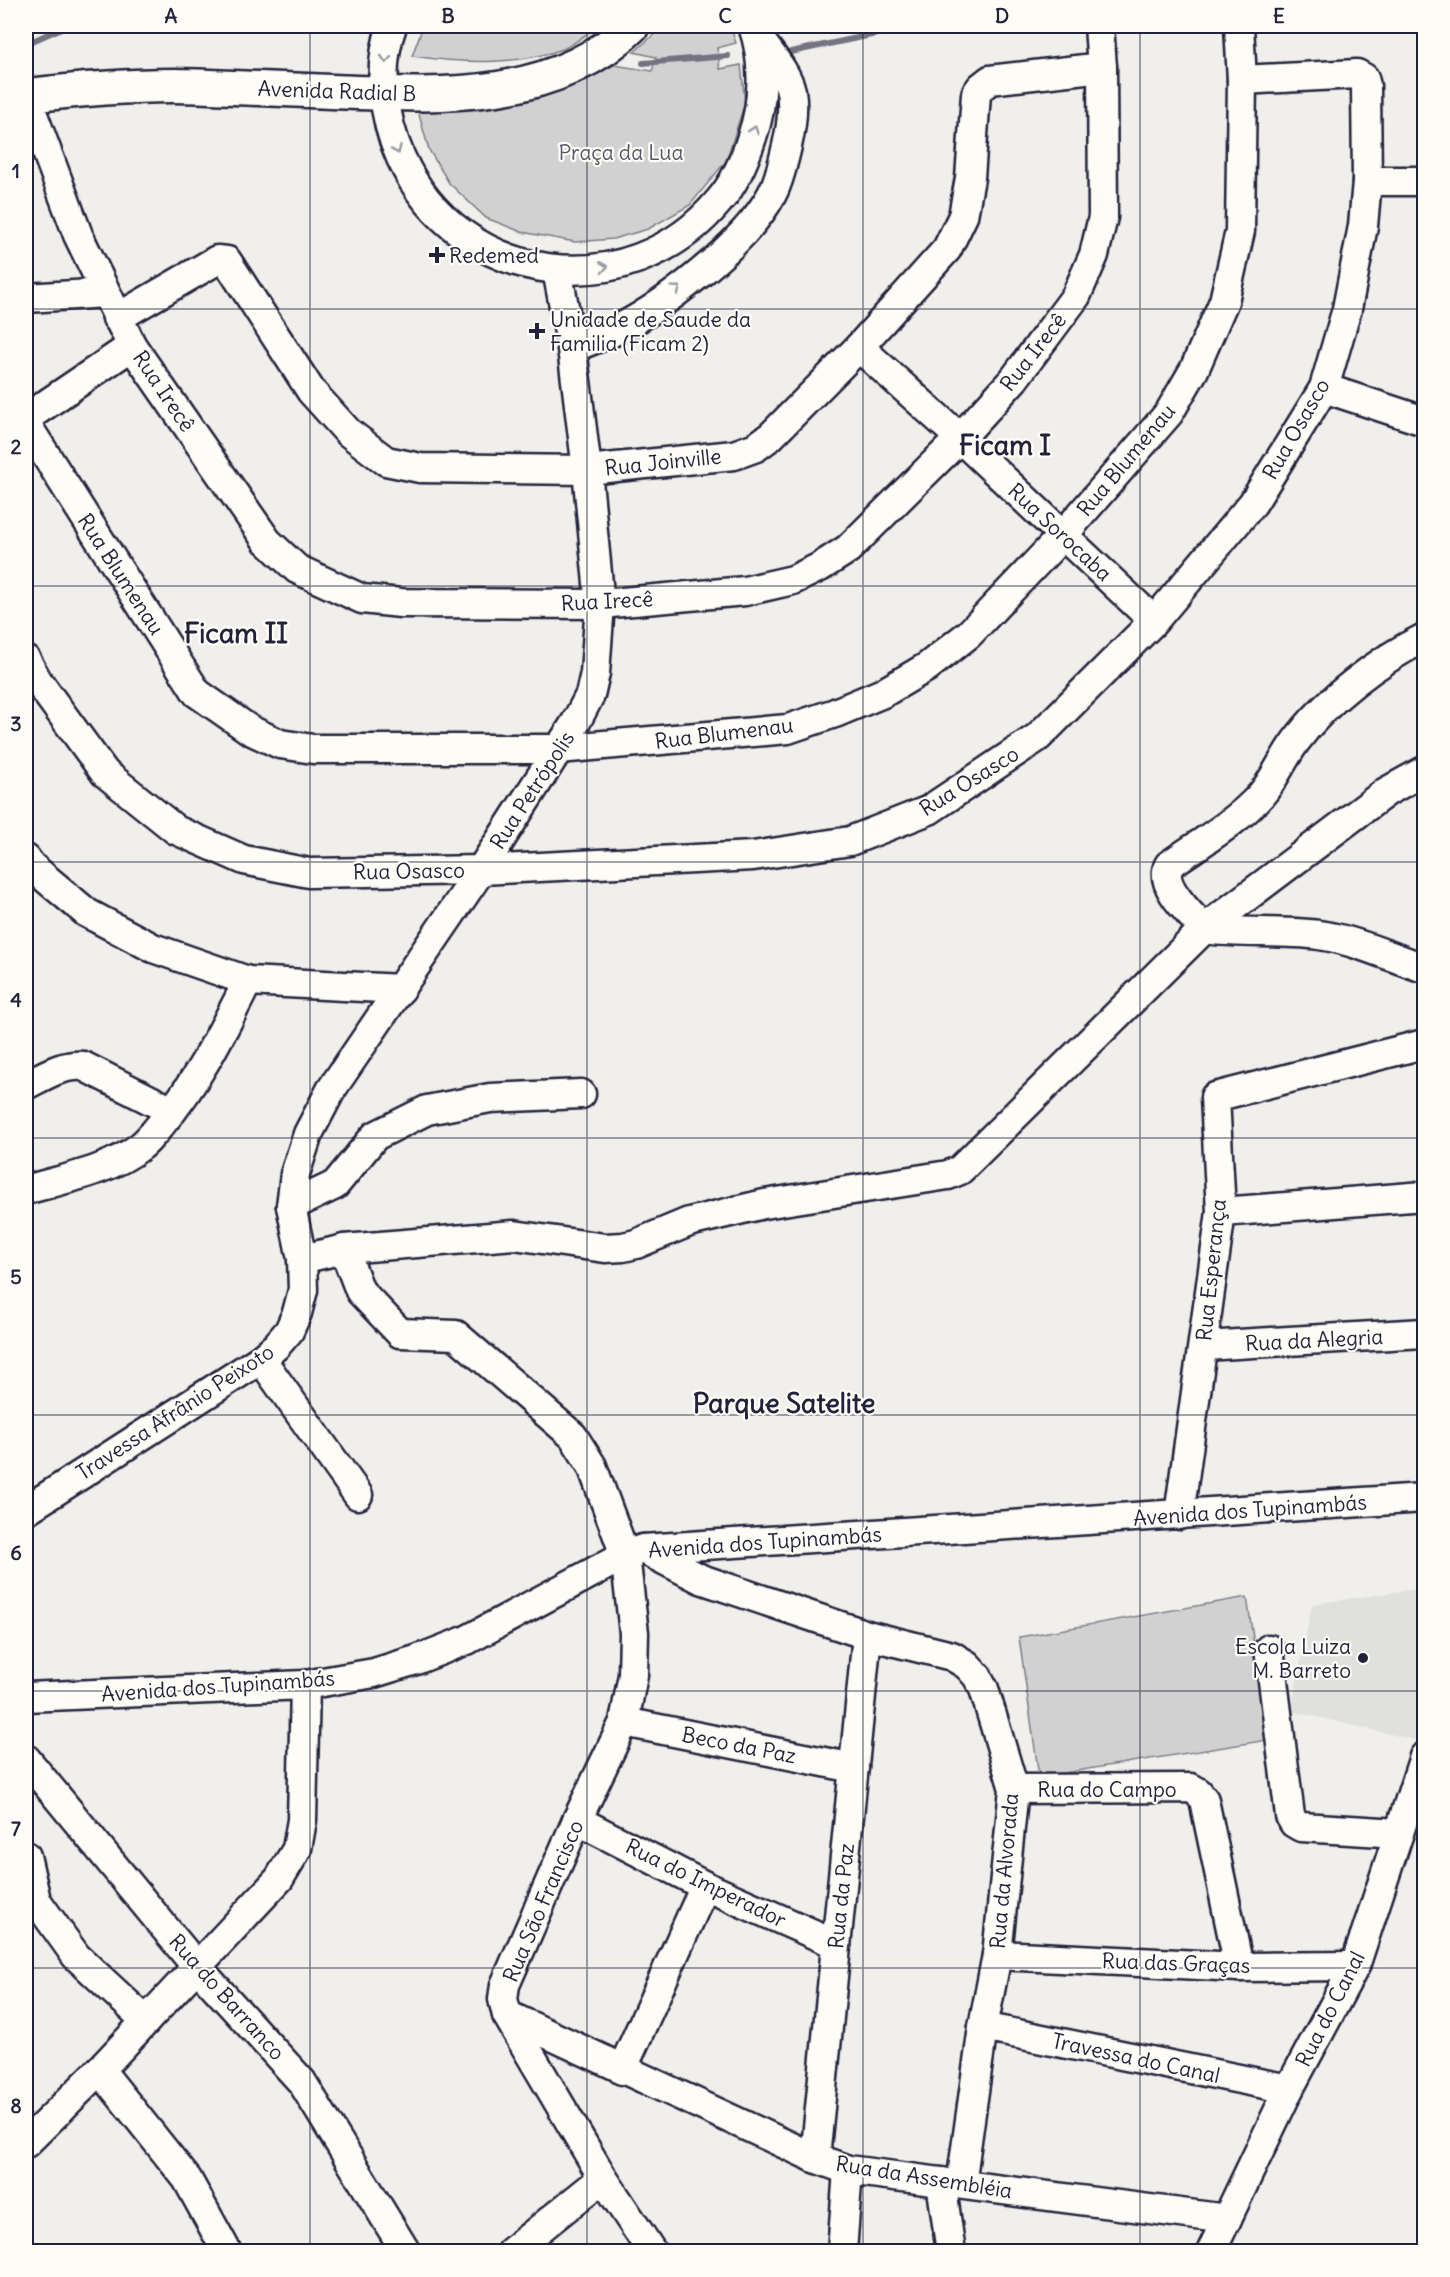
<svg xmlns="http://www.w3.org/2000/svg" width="1450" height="2277" viewBox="0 0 1450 2277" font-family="Delius,sans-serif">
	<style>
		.built { fill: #e0e0df }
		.green { fill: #d2d1d1; stroke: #7a7a86; stroke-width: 1.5 }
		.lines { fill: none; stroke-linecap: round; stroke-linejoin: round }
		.stream { stroke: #737381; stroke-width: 6 }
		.minor-casing { stroke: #22223b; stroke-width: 33 }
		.major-casing { stroke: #22223b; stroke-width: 38 }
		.minor { stroke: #fdfcf7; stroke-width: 28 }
		.major { stroke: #fdfcf7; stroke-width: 33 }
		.oneway { stroke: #9a9aa2 }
		.grid { fill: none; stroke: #22223b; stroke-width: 1.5; stroke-opacity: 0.55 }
		.poi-dot { fill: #22223b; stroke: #fdfcf7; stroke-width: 2 }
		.labels { text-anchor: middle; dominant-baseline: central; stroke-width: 4.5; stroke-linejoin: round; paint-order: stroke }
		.street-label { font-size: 21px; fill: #22223b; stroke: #fdfcf7 }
		.park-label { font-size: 21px; fill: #575768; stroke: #fdfcf7 }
		.poi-label { font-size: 21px; fill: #22223b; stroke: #fdfcf7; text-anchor: start }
		.district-label { font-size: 27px; font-weight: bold; fill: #22223b; stroke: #fdfcf7 }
		.neatline { fill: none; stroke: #22223b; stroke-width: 2 }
		.grid-label { font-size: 20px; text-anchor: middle; font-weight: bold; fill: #22223b }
	</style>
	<rect width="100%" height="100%" fill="#f0efec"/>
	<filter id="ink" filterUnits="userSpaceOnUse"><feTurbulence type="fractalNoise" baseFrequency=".0167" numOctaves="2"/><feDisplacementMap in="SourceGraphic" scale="12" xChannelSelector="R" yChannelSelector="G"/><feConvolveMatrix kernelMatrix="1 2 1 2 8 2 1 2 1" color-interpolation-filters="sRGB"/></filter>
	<g filter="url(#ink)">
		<path class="built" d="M1424 1588V1742L1291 1711 1312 1604Z"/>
		<g class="green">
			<path d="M423 26 556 30 557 26H598C587 33 575 44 563 49 515 66 461 63 412 56Z"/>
			<path d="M664 26H730L736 43 717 48 720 69 741 65 745 103 726 161 690 205 648 229 613 239 575 242 522 232 486 218 449 183 429 150 416 104 494 105 541 97 580 83 614 65 652 71 656 57 634 52Z"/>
			<path d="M1247 1597 1268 1740 1039 1777 1019 1637Z"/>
		</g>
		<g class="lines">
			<g class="stream">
				<path d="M26 44 66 26"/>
				<path d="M791 52 914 26"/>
				<path d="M643 63 728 56"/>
			</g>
			<defs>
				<g id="minor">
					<path d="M392 26C377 67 383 118 401 158 459 286 629 309 719 201 735 183 745 159 752 137 764 103 765 60 753 26"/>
					<path d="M26 96 78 235 132 346 267 541 297 569 362 599 401 603 600 604 745 591 793 580 820 567 848 549 960 438 1014 379 1076 296 1094 255 1103 217 1102 67 1099 26"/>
					<path d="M1367 181H1424"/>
					<path d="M26 298 106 293"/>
					<path d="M117 318 217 260 227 261 311 391 348 432 386 461 420 468 587 470 734 455 756 447 771 436 859 347 947 249 963 216 970 178 976 94 981 87 990 80 1102 67"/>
					<path d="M859 347 960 438 1154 621"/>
					<path d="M572 348C584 343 597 338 610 333 660 310 746 243 772 194 780 179 783 162 787 146 791 129 794 109 791 91 787 72 769 53 758 37"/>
					<path d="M1324 388 1424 421"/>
					<path d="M26 418 132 346"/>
					<path d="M26 424 197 693 250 730 280 744 313 749H558L788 729 835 713 883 693 927 667 969 634 1063 535 1169 413 1194 370 1224 301 1240 231 1242 80 1239 26"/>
					<path d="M1424 638C1379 660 1326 700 1296 741 1283 758 1275 779 1261 795 1236 823 1200 843 1169 865 1158 886 1191 914 1204 929 1242 934 1281 930 1319 935 1355 940 1390 957 1424 968"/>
					<path d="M26 660 37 680 105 773 176 830 244 860 309 873 481 870 753 856 850 841 929 810 1038 737 1154 621 1253 503 1324 388 1347 309 1363 226 1367 181 1366 86 1364 78 1357 74 1242 80"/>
					<path d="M26 859 31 866 87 913 153 948 248 981 401 989"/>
					<path d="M26 1085C44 1076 62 1064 83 1066L172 1111"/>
					<path d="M26 1190C63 1179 110 1171 141 1146 149 1140 156 1130 163 1122 199 1080 223 1030 248 981"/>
					<path d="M291 1206 335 1185 375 1136 427 1110 490 1098 581 1094"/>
					<path d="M1221 1212 1424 1196"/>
					<path d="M344 1249 360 1291 400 1333 456 1335 573 1436 592 1466 625 1555 634 1633 633 1675 624 1722 577 1820 505 1985 503 1999 507 2015 603 2178 652 2252"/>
					<path d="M302 1259 344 1249 514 1235 605 1248 623 1247 636 1244 689 1222 764 1204 948 1175 960 1170 1204 929 1386 792 1424 771"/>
					<path d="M1204 1346 1424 1333"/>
					<path d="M261 1359 358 1495"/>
					<path d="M26 1510 261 1359 276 1346 289 1331 297 1313 303 1290 302 1259 291 1206 295 1174 308 1134 331 1090 481 870 576 722 590 695 595 673 600 604 587 470 572 348 557 270"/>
					<path d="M1179 1515 1221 1212 1215 1097 1424 1044"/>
					<path d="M643 1549 701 1579 867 1635 952 1656 967 1665 977 1676 984 1689 1014 1789 997 1955 983 2027 961 2184"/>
					<path d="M1269 1649 1290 1816 1294 1823 1301 1827 1399 1833"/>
					<path d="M26 1697 305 1685 374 1673 416 1660 467 1640 625 1555 643 1549 1424 1498"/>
					<path d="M624 1722 854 1768"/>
					<path d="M26 1759 197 1967 302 2082 406 2252"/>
					<path d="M1014 1789 1191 1788 1198 1792 1204 1800 1239 1967"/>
					<path d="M577 1820 705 1886 836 1944"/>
					<path d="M26 1856 36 1900 76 1956 146 2021"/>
					<path d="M997 1955 1239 1967 1355 1966"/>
					<path d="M507 2015 815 2158 848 2170 1227 2219"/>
					<path d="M983 2027 1289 2089"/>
					<path d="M100 2070 187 2179 227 2252"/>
					<path d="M622 2070 705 1886"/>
					<path d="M26 2143 100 2070 279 1879 297 1849 302 1820 305 1685"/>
					<path d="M815 2158 867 1635"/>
					<path d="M941 2182 951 2252"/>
					<path d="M511 2252 603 2178"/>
					<path d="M842 2252 848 2170"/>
					<path d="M1211 2252 1289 2089 1355 1966 1424 1757"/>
				</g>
				<path id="major" d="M26 96C83 89 141 84 198 86 247 88 295 90 344 92 443 96 556 101 632 26"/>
			</defs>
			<use href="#minor" class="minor-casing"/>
			<use href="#major" class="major-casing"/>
			<use href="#minor" class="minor"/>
			<use href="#major" class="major"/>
		</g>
		<defs><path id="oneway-chevron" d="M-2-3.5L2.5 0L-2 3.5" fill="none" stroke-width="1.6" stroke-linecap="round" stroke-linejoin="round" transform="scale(1.5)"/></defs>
		<g class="oneway">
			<use href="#oneway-chevron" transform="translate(386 59) rotate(94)"/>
			<use href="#oneway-chevron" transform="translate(754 130) rotate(-72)"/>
			<use href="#oneway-chevron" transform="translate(397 150) rotate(66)"/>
			<use href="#oneway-chevron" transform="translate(604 267) rotate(-10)"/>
			<use href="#oneway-chevron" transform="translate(677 289) rotate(-37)"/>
		</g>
	</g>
	<path class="grid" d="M310 26V2252M587 26V2252M863 26V2252M1140 26V2252M26 309H1424M26 586H1424M26 862H1424M26 1138H1424M26 1415H1424M26 1691H1424M26 1968H1424"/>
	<g class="poi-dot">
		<path d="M434 246h6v6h6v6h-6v6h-6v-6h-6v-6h6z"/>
		<path d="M534 322h6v6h6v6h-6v6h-6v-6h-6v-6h6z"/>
		<circle cx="1363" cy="1658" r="6"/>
	</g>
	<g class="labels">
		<g class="street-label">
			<text transform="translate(337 91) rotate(2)">Avenida Radial B</text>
			<text transform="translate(1033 352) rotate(-52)">Rua Irecê</text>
			<text transform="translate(164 391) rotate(56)">Rua Irecê</text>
			<text transform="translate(1296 429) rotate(-60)">Rua Osasco</text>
			<text transform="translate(1126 460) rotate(-50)">Rua Blumenau</text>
			<text transform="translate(663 462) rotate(-6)">Rua Joinville</text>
			<text transform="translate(1060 532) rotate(43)">Rua Sorocaba</text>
			<text transform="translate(121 574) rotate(57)">Rua Blumenau</text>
			<text transform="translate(607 601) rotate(-3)">Rua Irecê</text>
			<text transform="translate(724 733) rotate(-7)">Rua Blumenau</text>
			<text transform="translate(969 781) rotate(-32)">Rua Osasco</text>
			<text transform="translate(532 790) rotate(-57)">Rua Petrópolis</text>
			<text transform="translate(409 871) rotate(-1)">Rua Osasco</text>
			<text transform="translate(1211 1270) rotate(-84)">Rua Esperança</text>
			<text transform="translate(1314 1340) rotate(-3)">Rua da Alegria</text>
			<text transform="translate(175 1412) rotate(-33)">Travessa Afrânio Peixoto</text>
			<text transform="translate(1250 1510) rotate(-4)">Avenida dos Tupinambás</text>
			<text transform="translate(765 1542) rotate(-4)">Avenida dos Tupinambás</text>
			<text transform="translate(218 1686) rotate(-4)">Avenida dos Tupinambás</text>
			<text transform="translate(739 1745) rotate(11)">Beco da Paz</text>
			<text x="1107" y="1789">Rua do Campo</text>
			<text transform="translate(1004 1871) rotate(-85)">Rua da Alvorada</text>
			<text transform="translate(706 1883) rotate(26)">Rua do Imperador</text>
			<text transform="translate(841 1896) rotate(-84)">Rua da Paz</text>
			<text transform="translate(543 1901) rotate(-67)">Rua São Francisco</text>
			<text transform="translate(1176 1963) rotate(2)">Rua das Graças</text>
			<text transform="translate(227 1997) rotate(48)">Rua do Barranco</text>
			<text transform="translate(1330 2009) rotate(-63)">Rua do Canal</text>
			<text transform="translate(1136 2058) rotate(12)">Travessa do Canal</text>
			<text transform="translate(924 2177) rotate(9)">Rua da Assembléia</text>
		</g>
		<g class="park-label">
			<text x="621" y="152">Praça da Lua</text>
		</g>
		<g class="poi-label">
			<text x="449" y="255">Redemed</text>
			<text x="550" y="319">Unidade de Saude da<tspan x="550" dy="24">Familia (Ficam 2)</tspan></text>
			<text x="1351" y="1646" text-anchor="end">Escola Luiza<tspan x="1351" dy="24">M. Barreto</tspan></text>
		</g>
		<g class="district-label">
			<text x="1005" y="445">Ficam I</text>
			<text x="236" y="633">Ficam II</text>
			<text x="784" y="1403">Parque Satelite</text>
		</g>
	</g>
	<rect width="1450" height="2277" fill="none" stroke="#fdfcf7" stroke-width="66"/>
	<rect x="33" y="33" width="1384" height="2211" class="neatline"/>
	<g class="grid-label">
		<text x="171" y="23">A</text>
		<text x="448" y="23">B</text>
		<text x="725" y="23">C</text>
		<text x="1002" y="23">D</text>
		<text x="1279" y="23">E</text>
		<text x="16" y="178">1</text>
		<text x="16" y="454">2</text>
		<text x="16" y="731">3</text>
		<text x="16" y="1007">4</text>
		<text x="16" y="1284">5</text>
		<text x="16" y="1560">6</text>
		<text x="16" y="1836">7</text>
		<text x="16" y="2113">8</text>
	</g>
</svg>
